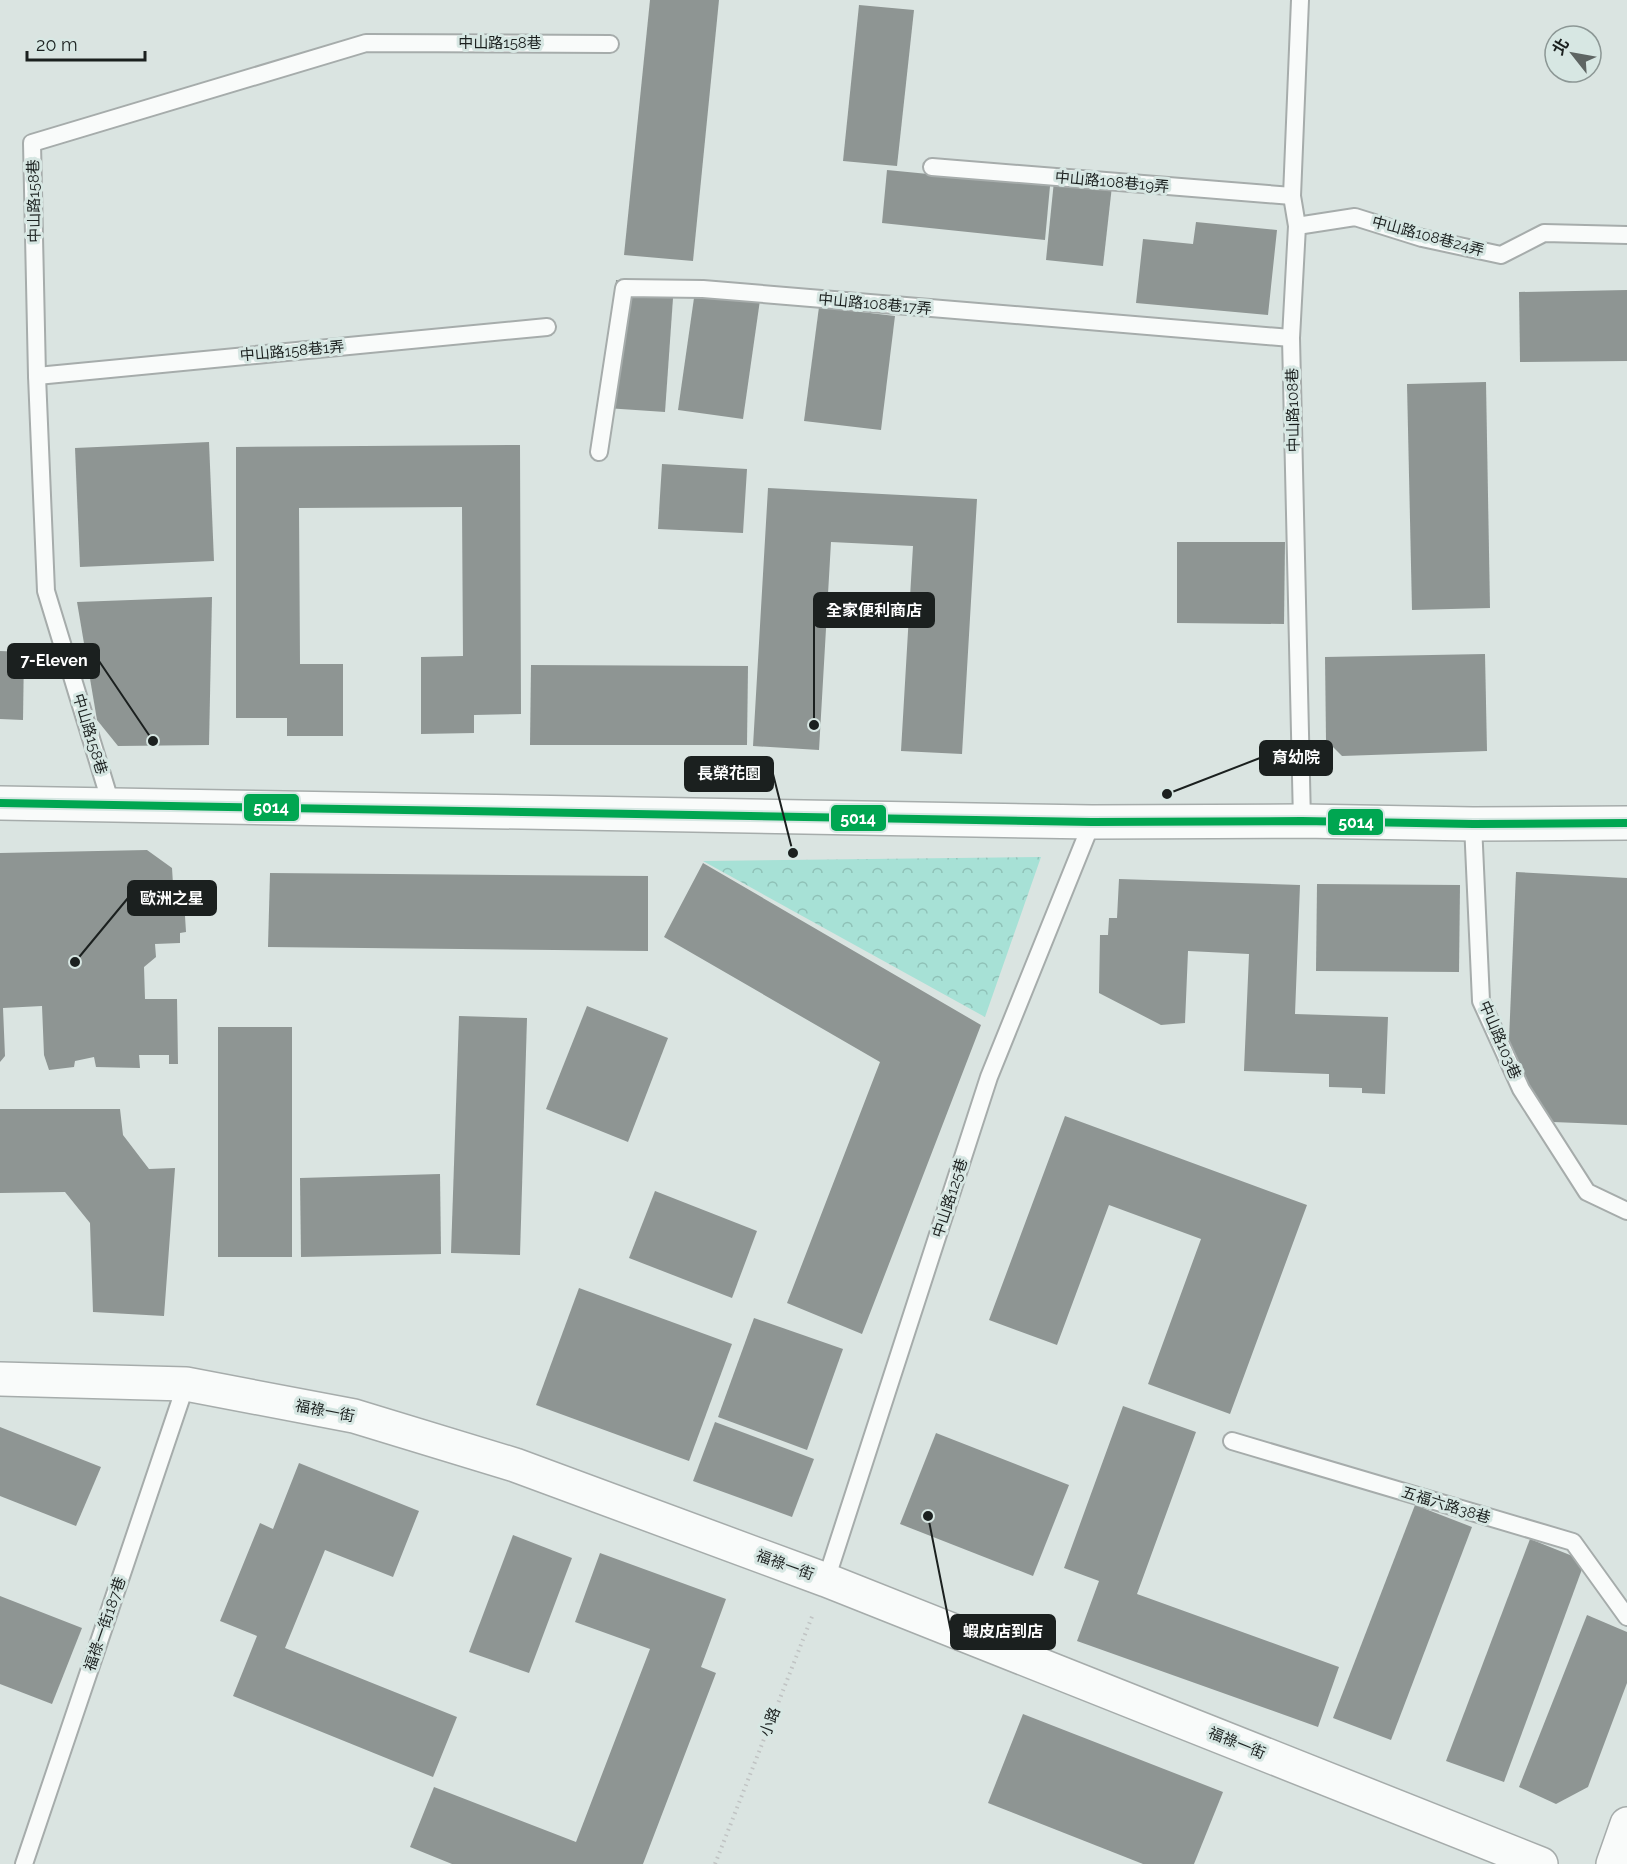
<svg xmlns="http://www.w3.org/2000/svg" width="1627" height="1864" viewBox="0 0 1627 1864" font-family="Raleway,'Noto Sans TC',sans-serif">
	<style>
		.park { fill: url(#park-crowns) }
		.building { fill: #8e9593 }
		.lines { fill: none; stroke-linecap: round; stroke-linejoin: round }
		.service-casing { stroke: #a6acab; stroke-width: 20 }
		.minor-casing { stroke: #a6acab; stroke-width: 36 }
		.path { stroke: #c0c3c3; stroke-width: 4; stroke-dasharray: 1.5 4.5; stroke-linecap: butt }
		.service { stroke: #f9fbfa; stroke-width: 16 }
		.minor { stroke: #f9fbfa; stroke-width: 33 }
		.bus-1-casing { stroke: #d7e7e3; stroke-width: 12 }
		.bus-1 { stroke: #00a651; stroke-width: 8 }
		.labels { text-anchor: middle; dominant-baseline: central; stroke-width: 6; stroke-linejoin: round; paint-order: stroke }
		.street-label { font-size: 15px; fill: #1b201f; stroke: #d7e7e3 }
		.leader { fill: none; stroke: #1b201f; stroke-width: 2 }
		.callout-dot { fill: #1b201f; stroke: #d7e7e3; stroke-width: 2 }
		.callout { fill: #1b201f; stroke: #1b201f; stroke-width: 2 }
		.callout-label { font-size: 16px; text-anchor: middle; font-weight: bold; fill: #fff }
		.line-badge { stroke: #d7e7e3; stroke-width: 2 }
		.badge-label { font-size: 16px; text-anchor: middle; font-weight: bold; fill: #fff }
	</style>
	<defs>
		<pattern id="park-crowns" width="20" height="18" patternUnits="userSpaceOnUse" patternTransform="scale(1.5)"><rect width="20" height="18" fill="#a7e1d6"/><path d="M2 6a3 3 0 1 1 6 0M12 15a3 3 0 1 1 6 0" fill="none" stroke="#8fc1b7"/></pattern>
	</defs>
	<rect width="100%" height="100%" fill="#dae4e1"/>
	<path class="park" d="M1041 857 985 1017 703 861Z"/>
	<g class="building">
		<path d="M650 0H719L693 261 624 255Z"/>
		<path d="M859 5 914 10 897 166 843 161Z"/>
		<path d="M887 170 1050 186 1045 240 882 223Z"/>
		<path d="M1054 181 1112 186 1103 266 1046 260Z"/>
		<path d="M1196 222 1277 230 1268 315 1136 303 1143 239 1193 244Z"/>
		<path d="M616 280 674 284 665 412 606 408Z"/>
		<path d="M696 284 761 293 743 419 678 410Z"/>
		<path d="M1627 290V361L1520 362 1519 292Z"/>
		<path d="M819 307 895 316 881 430 804 421Z"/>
		<path d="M1486 382 1490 608 1412 610 1407 384Z"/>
		<path d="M209 442 214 561 80 567 75 448Z"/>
		<path d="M520 445 521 714 474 715V733L421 734V657L463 656 462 507 299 508 300 664H343V736H287V718H236V447Z"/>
		<path d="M662 464 747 469 743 533 658 529Z"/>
		<path d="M768 488 977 499 962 754 901 751 913 546 831 542 819 750 753 746Z"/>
		<path d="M1177 542H1285L1284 624 1177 623Z"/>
		<path d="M212 597 209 745 118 746 97 720 77 602Z"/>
		<path d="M0 651 24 652 23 720 0 719Z"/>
		<path d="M1485 654 1487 751 1342 756 1326 740 1325 657Z"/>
		<path d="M531 665 748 666 747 745H530Z"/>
		<path d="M147 850 172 868 174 900H184L186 932 180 933V943L155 944 156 957 144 967 145 999H177L178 1064H169V1055H139L140 1068 96 1067 94 1057 75 1061 74 1067 49 1070 44 1055 42 1006 3 1008 5 1056 0 1062V853Z"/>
		<path d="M703 863 981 1025 862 1334 787 1303 880 1062 664 937Z"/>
		<path d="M1516 872 1627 878V1125L1553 1122 1508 1064Z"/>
		<path d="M270 873 648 876V951L268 947Z"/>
		<path d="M1119 879 1300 885 1295 1014 1388 1017 1385 1094 1362 1093V1088L1329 1087V1074L1244 1071 1249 954 1188 951 1185 1023 1161 1025 1099 993 1100 935H1108L1109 918H1117Z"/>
		<path d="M1317 884 1460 885 1459 972 1316 971Z"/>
		<path d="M587 1006 668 1038 628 1142 546 1109Z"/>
		<path d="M459 1016 527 1018 520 1255 451 1253Z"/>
		<rect x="218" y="1027" width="74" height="230"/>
		<path d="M0 1109H120L123 1135 149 1169 175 1168 164 1316 93 1312 90 1223 65 1192 0 1193Z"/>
		<path d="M1065 1116 1307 1205 1230 1414 1148 1384 1201 1239 1109 1205 1057 1345 989 1320Z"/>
		<path d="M440 1174 441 1254 301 1257 300 1178Z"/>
		<path d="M655 1191 757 1231 732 1298 629 1258Z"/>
		<path d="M579 1288 732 1344 689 1461 536 1405Z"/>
		<path d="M754 1318 843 1349 807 1450 718 1417Z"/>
		<path d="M1123 1406 1196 1432 1137 1594 1339 1667 1318 1727 1077 1641 1099 1581 1064 1568Z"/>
		<path d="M715 1422 814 1459 792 1517 693 1481Z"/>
		<path d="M0 1427 101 1467 76 1526 0 1496Z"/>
		<path d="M936 1433 1069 1485 1033 1576 900 1524Z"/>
		<path d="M299 1463 419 1511 393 1577 325 1550 285 1648 457 1717 433 1777 233 1696 257 1636 220 1621 260 1523 273 1529Z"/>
		<path d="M1415 1505 1472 1527 1391 1740 1333 1718Z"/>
		<path d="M513 1535 572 1558 529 1673 469 1652Z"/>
		<path d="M1530 1539 1585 1561 1504 1782 1446 1761Z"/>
		<path d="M600 1553 726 1599 701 1667 716 1673 643 1864H452L410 1847 434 1787 576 1842 650 1649 575 1622Z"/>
		<path d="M0 1596 82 1628 52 1704 0 1684Z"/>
		<path d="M1587 1615 1627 1632V1683L1588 1787 1556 1804 1519 1787Z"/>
		<path d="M1023 1714 1223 1792 1194 1864H1143L988 1803Z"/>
	</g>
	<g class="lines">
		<defs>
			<g id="service">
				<path d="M1300 0 1292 196 1297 226 1291 338 1302 821"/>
				<path d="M932 167 1292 196"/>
				<path d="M1297 226 1355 217 1422 238 1501 255 1544 233 1627 235"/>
				<path d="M37 376 547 327"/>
				<path d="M599 452 624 288 703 289 1291 338"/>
				<path d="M111 804 46 591 37 376 32 143 366 43 610 44"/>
				<path d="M1473 824 1481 1001 1521 1089 1587 1192 1627 1211"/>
				<path d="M1232 1441 1573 1542 1627 1617"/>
				<path d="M826 1580 989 1077 1092 822"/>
				<path d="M24 1864 186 1384"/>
			</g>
			<g id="minor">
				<path d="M0 803 1092 822 1302 821 1473 824 1627 823"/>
				<path d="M0 1379 186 1384 354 1416 515 1465 826 1580 1541 1864"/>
				<path d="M1613 1864 1627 1824"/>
			</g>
		</defs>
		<use href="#service" class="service-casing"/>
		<use href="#minor" class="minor-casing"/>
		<path class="path" d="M715 1864 813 1614"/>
		<use href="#service" class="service"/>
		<use href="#minor" class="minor"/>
		<defs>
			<path id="bus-1" d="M0 803 1092 822 1302 821 1473 824 1627 823"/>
		</defs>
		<use href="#bus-1" class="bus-1-casing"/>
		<use href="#bus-1" class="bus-1"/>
	</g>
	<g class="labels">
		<g class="street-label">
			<text x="500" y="43">中山路158巷</text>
			<text transform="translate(1112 182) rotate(5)">中山路108巷19弄</text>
			<text transform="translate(34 201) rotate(-91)">中山路158巷</text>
			<text transform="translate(1428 236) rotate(15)">中山路108巷24弄</text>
			<text transform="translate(875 304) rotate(5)">中山路108巷17弄</text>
			<text transform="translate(292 351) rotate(-5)">中山路158巷1弄</text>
			<text transform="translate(1293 410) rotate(-91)">中山路108巷</text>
			<text transform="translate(90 734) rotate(73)">中山路158巷</text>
			<text transform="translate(1500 1040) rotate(67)">中山路103巷</text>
			<text transform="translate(950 1198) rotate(-72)">中山路125巷</text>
			<text transform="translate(325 1411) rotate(11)">福祿一街</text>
			<text transform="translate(1446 1505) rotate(17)">五福六路38巷</text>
			<text transform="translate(785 1565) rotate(20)">福祿一街</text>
			<text transform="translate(105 1624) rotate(-71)">福祿一街187巷</text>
			<text transform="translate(770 1722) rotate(-69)">小路</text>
			<text transform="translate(1237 1743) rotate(22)">福祿一街</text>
		</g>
	</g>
	<path class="leader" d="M814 725L814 610M153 741L99 661M1167 794L1260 758M793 853L773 774M75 962L128 898M928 1516L951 1632"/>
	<g class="callout-dot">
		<circle cx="814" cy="725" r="6"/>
		<circle cx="153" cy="741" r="6"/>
		<circle cx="1167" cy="794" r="6"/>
		<circle cx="793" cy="853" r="6"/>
		<circle cx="75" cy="962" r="6"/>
		<circle cx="928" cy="1516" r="6"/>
	</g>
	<g class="callout">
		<rect x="814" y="593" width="120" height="34" rx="6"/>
		<rect x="8" y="644" width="91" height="34" rx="6"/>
		<rect x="1260" y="741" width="72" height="34" rx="6"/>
		<rect x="685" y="757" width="88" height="34" rx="6"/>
		<rect x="128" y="881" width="88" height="34" rx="6"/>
		<rect x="951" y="1615" width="104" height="34" rx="6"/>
	</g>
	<g class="callout-label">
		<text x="874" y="616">全家便利商店</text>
		<text x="54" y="666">7-Eleven</text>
		<text x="1296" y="763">育幼院</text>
		<text x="729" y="779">長榮花園</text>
		<text x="172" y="904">歐洲之星</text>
		<text x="1003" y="1637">蝦皮店到店</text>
	</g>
	<g class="line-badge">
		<rect x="243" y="793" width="57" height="29" rx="6" fill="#00a651"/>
		<rect x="830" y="804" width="57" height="28" rx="6" fill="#00a651"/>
		<rect x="1327" y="808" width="57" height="28" rx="6" fill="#00a651"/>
	</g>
	<g class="badge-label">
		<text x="271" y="813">5014</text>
		<text x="858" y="824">5014</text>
		<text x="1356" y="828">5014</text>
	</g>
	<g transform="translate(1573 54) rotate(301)"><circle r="28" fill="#d7e7e3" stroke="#8c9795" stroke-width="1.5"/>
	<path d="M0-4.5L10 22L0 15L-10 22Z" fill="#5e6563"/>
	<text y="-9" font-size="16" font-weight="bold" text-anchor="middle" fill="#1b201f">北</text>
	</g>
	<path d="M27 51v9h118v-9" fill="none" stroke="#1b201f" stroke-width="3"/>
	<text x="36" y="51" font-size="18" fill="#1b201f" stroke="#d7e7e3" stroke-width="4.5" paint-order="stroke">20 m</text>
</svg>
